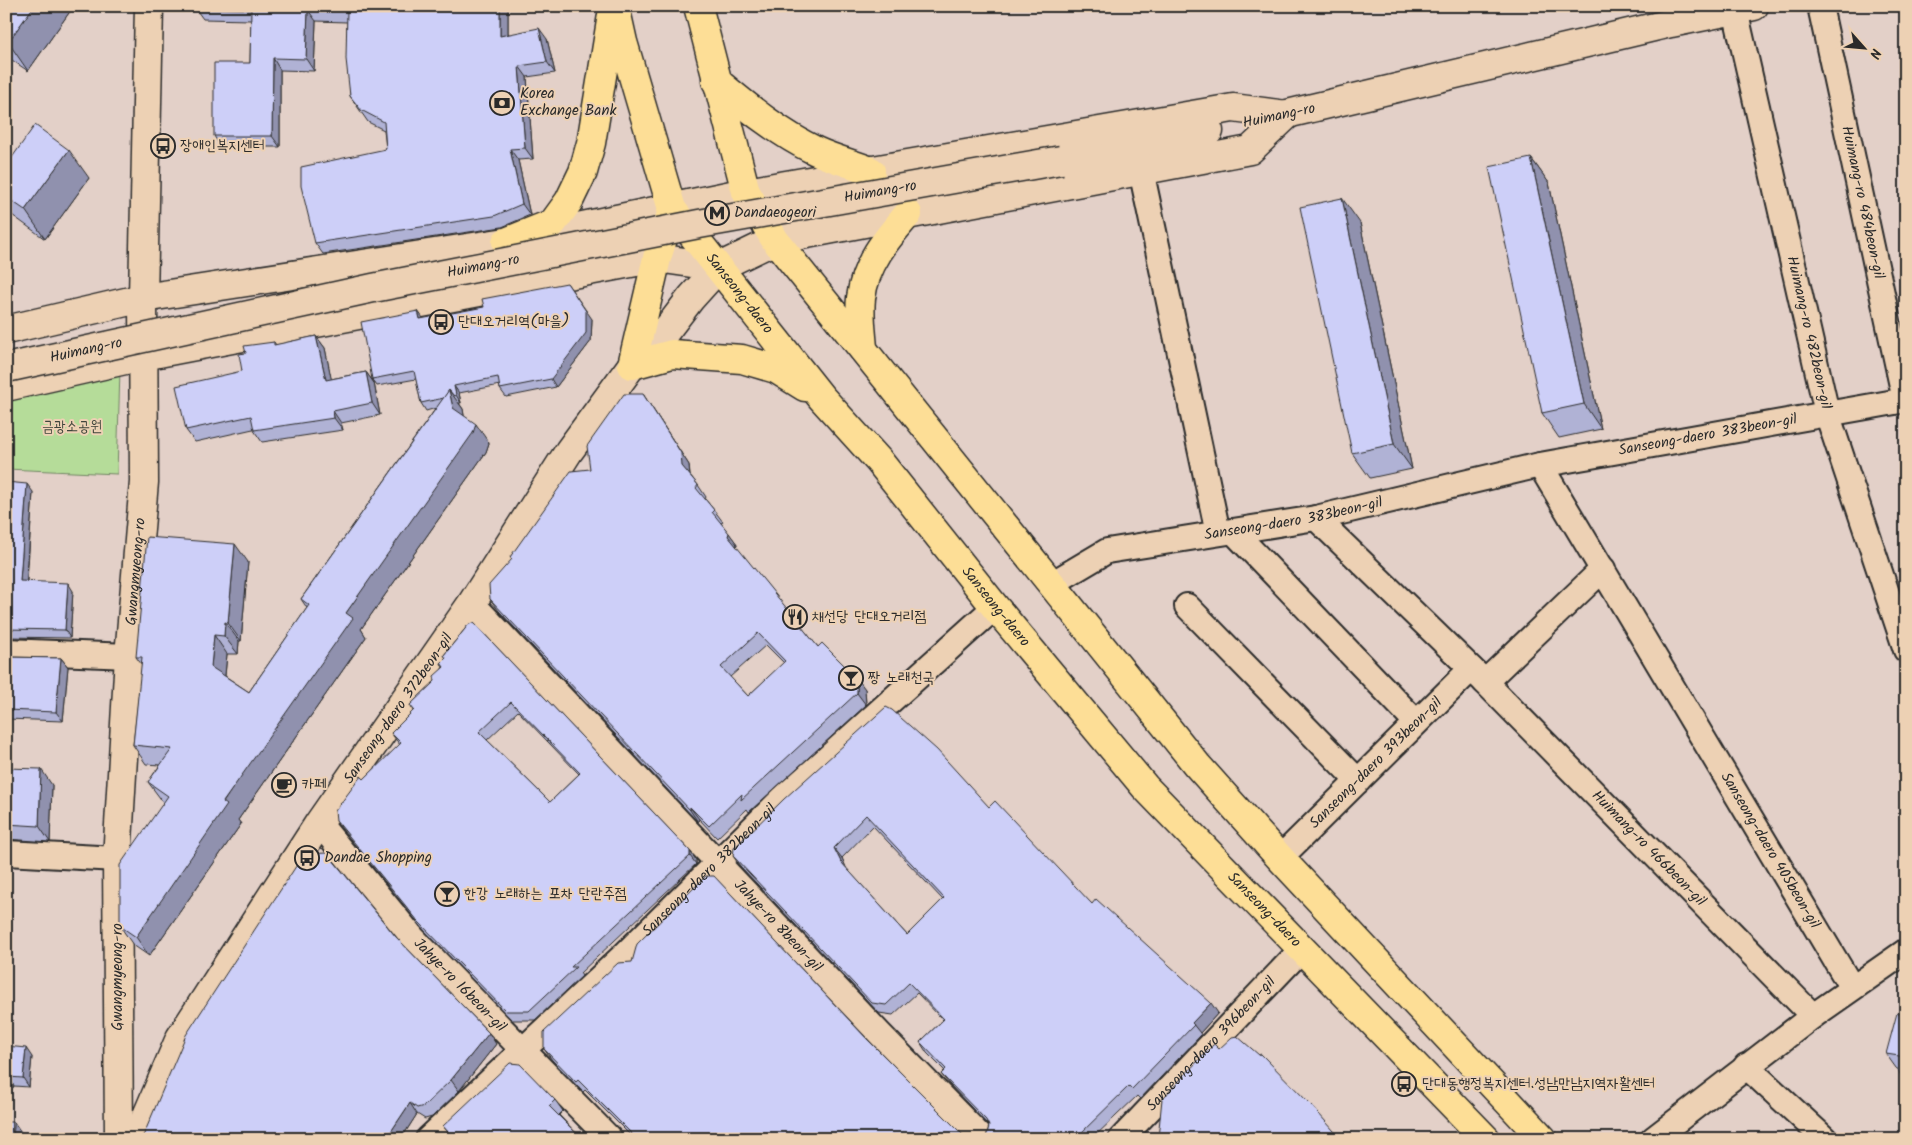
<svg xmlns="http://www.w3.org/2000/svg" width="1912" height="1145" viewBox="0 0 1912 1145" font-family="Kalam,'Poor Story',sans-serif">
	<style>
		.green { fill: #b5dc99; stroke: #708462 }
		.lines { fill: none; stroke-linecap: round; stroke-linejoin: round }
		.street-casing { stroke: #2b2b2b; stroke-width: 28 }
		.secondary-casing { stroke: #2b2b2b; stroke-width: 31 }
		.primary-casing { stroke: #2b2b2b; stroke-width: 31 }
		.street { stroke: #edd1b4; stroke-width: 24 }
		.secondary { stroke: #edd1b4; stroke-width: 28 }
		.primary { stroke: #fdde96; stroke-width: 28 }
		.secondary-bridge-casing { stroke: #2b2b2b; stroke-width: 31; stroke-linecap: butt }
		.secondary-bridge { stroke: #edd1b4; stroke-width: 28 }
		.wall { fill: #b0b2d5; stroke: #2b2b2b; fill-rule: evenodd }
		.shaded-wall { fill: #9091ae; stroke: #2b2b2b }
		.building { fill: #cdcff8; stroke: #2b2b2b; fill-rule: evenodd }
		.labels { text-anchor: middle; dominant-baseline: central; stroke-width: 4; stroke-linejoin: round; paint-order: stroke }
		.poi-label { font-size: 15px; fill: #2b2b2b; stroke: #edd1b4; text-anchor: start }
		.street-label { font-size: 15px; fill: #2b2b2b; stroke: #edd1b4 }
		.park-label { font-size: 15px; fill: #40463c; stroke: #edd1b4 }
	</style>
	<rect width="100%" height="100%" fill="#e3d0c8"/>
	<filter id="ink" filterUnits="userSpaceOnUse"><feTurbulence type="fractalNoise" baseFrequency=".02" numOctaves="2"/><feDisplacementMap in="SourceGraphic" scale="10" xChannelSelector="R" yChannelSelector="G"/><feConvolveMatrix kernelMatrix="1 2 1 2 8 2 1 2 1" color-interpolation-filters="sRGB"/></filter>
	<g filter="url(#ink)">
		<path class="green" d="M120 369 117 474 6 469V394Z"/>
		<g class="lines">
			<defs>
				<g id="street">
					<path id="s1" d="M1820 6 1905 400"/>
					<path id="s2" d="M1735 10 1827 413 1906 650"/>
					<path d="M1141 170 1218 533"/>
					<path id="s3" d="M1540 465 1852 988"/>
					<path id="s4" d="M1316 518 1485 682 1813 1016"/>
					<path d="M1233 531 1416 722"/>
					<path id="s5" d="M1053 583 1107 551 1316 518 1540 465 1906 400"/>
					<path id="s6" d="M472 603 879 1033 983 1139"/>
					<path d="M1187 606 1358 781"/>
					<path d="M6 651 129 656"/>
					<path d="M1485 682 1603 569"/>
					<path id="s7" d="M319 823 414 939 610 1139"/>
					<path d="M6 853 117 859"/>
					<path id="s8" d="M1280 858 1471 669"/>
					<path d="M1746 1066 1825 1139"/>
					<path id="s9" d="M428 1139 624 955 782 799 995 607"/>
					<path id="s10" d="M1121 1139 1302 949"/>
					<path d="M1653 1139 1813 1016 1906 951"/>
				</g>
				<g id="secondary">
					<path d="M1270 118 1671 23 1754 6"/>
					<path d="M1061 160 1209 131"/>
					<path d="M6 330 143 298 506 242 746 192 1233 108 1287 115"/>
					<path d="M6 387 143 356 657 258 719 267"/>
					<path id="s11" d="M119 1139 117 859 129 656 144 482 143 298 149 6"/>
					<path id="s12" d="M137 1139 180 1038 319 823 472 603 569 451 632 365 665 332 691 298 719 267 775 240 1250 150 1287 115"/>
				</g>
				<g id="primary">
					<path id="s13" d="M615 6 623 42 672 209 821 397 879 461 995 607 1145 787 1486 1139"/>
					<path d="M698 6 746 192 775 240 1197 765 1280 858 1543 1139"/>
					<path d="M716 81C747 107 779 133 816 151 833 159 853 164 871 171"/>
					<path d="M672 210 657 258 632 365 672 354 742 359 776 369 805 387"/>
					<path d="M506 242 553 223 569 201 583 172 591 143 612 15"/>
					<path d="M863 349C862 333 859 315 861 298 865 264 886 239 908 214"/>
				</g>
			</defs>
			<use href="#street" class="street-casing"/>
			<use href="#secondary" class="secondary-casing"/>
			<use href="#primary" class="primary-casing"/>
			<use href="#street" class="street"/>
			<use href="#secondary" class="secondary"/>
			<use href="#primary" class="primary"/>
			<defs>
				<g id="secondary-bridge">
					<path id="s14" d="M6 368 373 288 699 224 1061 160"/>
				</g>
			</defs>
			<use href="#secondary-bridge" class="secondary-bridge-casing"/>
			<use href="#secondary-bridge" class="secondary-bridge"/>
		</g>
		<g class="wall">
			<path d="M6 6H68L71 10 28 71 6 56Z"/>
			<path d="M195 6H511V7H508V34L547 39 555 73 527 77 533 159 518 160 530 215 502 227 323 254 315 243 386 149 384 130 368 122 350 96 347 22 316 21 314 71 280 70V147H221L214 136 250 63 251 20 203 19 195 8Z"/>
			<path d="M1531 158 1549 183 1601 429 1559 438 1542 413Z"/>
			<path d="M6 166 89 178 45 239 12 215 6 207Z"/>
			<path d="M1360 223 1412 469 1370 478 1352 453Z"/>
			<path d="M423 319H592L591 341 556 387 506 397 500 389V385L459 393 461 403H459L463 409 464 416 489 443 486 452 361 629 366 637 238 820 241 824 149 956 133 945 120 926 163 802 148 782 160 765 146 764 133 745 142 665 136 657 248 562 241 641H239L238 654H227L225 676 249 692 307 608 301 599 436 408 426 411 421 403 416 379 377 386 372 379Z"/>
			<path d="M316 336 325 348 331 379 366 372 374 383 380 415 341 423 343 430 262 442 253 429 195 442 186 430 242 371 246 353 274 342 276 345Z"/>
			<path d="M643 394 689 465 690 475 698 485 706 497 705 499 714 510 723 522 721 523 737 544 736 547 818 647 865 689 866 705 749 812 747 809 717 838 699 819 698 822 499 611 490 599 512 560 510 557 590 469ZM766 645 784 663 748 696 730 677Z"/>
			<path d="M6 482 33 492 27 581 73 591 70 638 6 637Z"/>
			<path d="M469 624 690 851 696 860V864L580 973 582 976 535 1020H512L424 930 342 829 336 820 364 779 400 745 391 733 413 711 410 705 435 681 443 667 441 663 446 658 444 655ZM518 711 579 774 550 802 487 740Z"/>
			<path d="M6 657 61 658 68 667 63 721 6 719Z"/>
			<path d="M6 768 52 785 50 842 6 839Z"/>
			<path d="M784 799 989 807 1092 904 1218 1013 1200 1033 1201 1035 1140 1099 1137 1096 1094 1137 986 1138 989 1126 949 1084 941 1074 945 1071 927 1053 920 1042 943 1020 917 993 893 1015 879 1013 740 866 733 856ZM873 826 943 900 907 935 846 868 842 858Z"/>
			<path d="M396 937 489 1033 496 1044 459 1091 432 1117 425 1119 417 1114 401 1139H139Z"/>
			<path d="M1906 1014V1082L1886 1054Z"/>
			<path d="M868 1040 967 1139H634L585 1090 583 1092 552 1060 544 1049Z"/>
			<path d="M6 1046 32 1057 29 1087 14 1086 9 1093 6 1095Z"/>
			<path d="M555 1100 563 1111 559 1115 582 1139H453L443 1126Z"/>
		</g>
		<g class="shaded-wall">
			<path d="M34 6H68L71 10 28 71 8 42Z"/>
			<path d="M500 6H508V47L500 36Z"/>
			<path d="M308 10 316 21 314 71 306 59Z"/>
			<path d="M539 28 547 39 555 73 547 62Z"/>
			<path d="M273 58 280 70V147L272 136Z"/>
			<path d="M519 66 527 77 533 159 525 148Z"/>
			<path d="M510 149 518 160 530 215 522 204Z"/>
			<path d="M69 150 89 178 45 239 25 210Z"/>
			<path d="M1531 158 1549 183 1601 429 1584 404Z"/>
			<path d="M1342 198 1360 223 1412 469 1394 444Z"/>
			<path d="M567 283 592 319 591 341 556 387 551 379Z"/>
			<path d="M418 311 423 318 420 319Z"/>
			<path d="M316 336 325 348 334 392 326 380Z"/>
			<path d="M366 372 374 383 380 415 372 403Z"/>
			<path d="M454 386 459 393 461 403 456 395Z"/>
			<path d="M449 390 463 409 466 427 453 408Z"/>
			<path d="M643 394 689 465 690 478 682 466Z"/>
			<path d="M333 411 341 423 343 430 334 418Z"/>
			<path d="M476 424 489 443 486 452 361 629 366 637 238 820 241 824 149 956 136 937 346 613Z"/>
			<path d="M27 484 33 492 26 589 20 581Z"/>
			<path d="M729 533 737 544 736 548 728 536Z"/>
			<path d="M235 544 248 562 241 641 228 623Z"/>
			<path d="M68 583 73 591 70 638 65 630Z"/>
			<path d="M225 622 239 641 238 654 224 636Z"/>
			<path d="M214 635 227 654 224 685 211 667Z"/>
			<path d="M61 658 68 667 63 721 56 712Z"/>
			<path d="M857 678 865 689 866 705 857 693Z"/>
			<path d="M41 769 52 785 50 842 39 826Z"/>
			<path d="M690 807 699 819 698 822 690 810Z"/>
			<path d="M834 848 842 858 848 872 841 862Z"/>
			<path d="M690 851 696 860V864L690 856Z"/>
			<path d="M1211 1003 1218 1013 1200 1033 1192 1023Z"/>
			<path d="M489 1033 496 1044 459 1091 451 1080Z"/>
			<path d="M26 1048 32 1057 29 1087 23 1078Z"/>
			<path d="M8 1077 14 1086 9 1093 6 1089V1079Z"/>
			<path d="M410 1103 417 1114 401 1139H386Z"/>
			<path d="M14 1122 21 1132 20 1139H13Z"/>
		</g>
		<g class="building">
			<path d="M6 6H34L8 42 6 41Z"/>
			<path d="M195 6H500V36L539 28 547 62 519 66 525 148 510 149 522 204 494 216 315 243 301 186V167L386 149 384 122 361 110 350 96 346 59 347 10H308L306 59 273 58 272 136H214V63H250L251 9 195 8Z"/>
			<path d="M35 125 69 150 25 210 6 197V166Z"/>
			<path d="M1531 158 1584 404 1542 413 1489 167Z"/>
			<path d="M1342 198 1394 444 1352 453 1300 207Z"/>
			<path d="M567 283 586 311V333L551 379 500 389 498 377 454 386 456 395 454 396 449 390 444 398 421 403 414 371 372 379 361 322 418 311 420 319 484 307 482 299Z"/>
			<path d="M316 336 326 380 366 372 372 403 333 411 334 418 254 430 251 416 186 430 176 386 242 371 239 354 246 353 244 346 274 342V345Z"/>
			<path d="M449 390 453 408 476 424 473 433 346 613 353 618 223 802 227 805 136 937 120 926V865L168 796 148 782 172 749 133 745 142 657H136L147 537 235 544 228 623 225 622 224 636 214 635 211 667 249 692 309 605 301 599Z"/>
			<path d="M624 394H643L681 453 682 466 698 485 696 488 714 510 712 512 729 533 728 536 818 647 822 643 857 678V693L741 800 742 794 709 826 690 807V810L490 599 489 585 512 559 510 557 571 471 590 469 587 446ZM758 633 785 661 748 696 721 667Z"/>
			<path d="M6 482 27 484 20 581 68 583 65 630 6 629Z"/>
			<path d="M474 623 690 851V856L571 967H576L529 1011H506L418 921 336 820 335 811 361 776 364 779 401 743 391 733 414 710 410 705 435 681 434 676 444 667 441 663 446 658 444 655 469 624ZM511 702 580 773 550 802 479 732Z"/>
			<path d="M6 657 61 658 56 712 6 710Z"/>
			<path d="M886 707 892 710 937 750 989 807 995 801 1092 904 1096 899 1211 1003 1192 1023 1194 1025 1132 1089 1129 1086 1077 1137H1103L1106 1139H985L986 1138 989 1126 986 1120 941 1074 946 1069 920 1042 944 1019 909 983 886 1005 872 1003 733 856 734 848 784 799ZM866 815 944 898 907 935 841 862 834 848Z"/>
			<path d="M6 768 41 769 39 826 6 824Z"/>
			<path d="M327 853 396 937 489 1033 451 1080 424 1106 417 1108 410 1103 386 1139H139L144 1134 186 1035 304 854Z"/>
			<path d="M706 876H714L868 1040 967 1139H637L578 1080 576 1082 544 1049V1032L618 963 632 962 637 944Z"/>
			<path d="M1897 1013 1906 1014V1057L1886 1054Z"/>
			<path d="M1237 1036 1259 1055 1261 1054 1311 1105 1341 1139H1123L1125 1137 1158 1138 1162 1099 1214 1044 1219 1049 1232 1037Z"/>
			<path d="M6 1046 26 1048 23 1078 8 1077 6 1079Z"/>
			<path d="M510 1063 520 1064 555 1100 549 1106 582 1139H454L443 1126Z"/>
			<path d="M6 1122H14L13 1139H6Z"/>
		</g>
	</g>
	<defs>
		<symbol id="bank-ring" viewBox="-11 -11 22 22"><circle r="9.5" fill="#edd1b4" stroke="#2b2b2b" stroke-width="1.5"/><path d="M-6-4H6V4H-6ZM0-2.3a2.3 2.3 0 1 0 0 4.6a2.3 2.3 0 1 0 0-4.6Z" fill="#2b2b2b"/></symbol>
		<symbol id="bus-ring" viewBox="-11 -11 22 22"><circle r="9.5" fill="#edd1b4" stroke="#2b2b2b" stroke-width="1.5"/><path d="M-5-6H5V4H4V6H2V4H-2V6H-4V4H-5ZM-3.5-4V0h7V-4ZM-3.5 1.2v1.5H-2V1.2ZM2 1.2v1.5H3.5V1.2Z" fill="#2b2b2b"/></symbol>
		<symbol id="metro-ring" viewBox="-11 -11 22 22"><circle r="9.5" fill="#edd1b4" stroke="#2b2b2b" stroke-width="1.5"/><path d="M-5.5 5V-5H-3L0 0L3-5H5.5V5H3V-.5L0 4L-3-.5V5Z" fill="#2b2b2b"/></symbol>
		<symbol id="restaurant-ring" viewBox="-11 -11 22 22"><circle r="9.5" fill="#edd1b4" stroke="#2b2b2b" stroke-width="1.5"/><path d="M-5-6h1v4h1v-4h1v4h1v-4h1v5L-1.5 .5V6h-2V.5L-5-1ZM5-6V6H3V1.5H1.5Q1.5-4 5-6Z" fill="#2b2b2b"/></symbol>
		<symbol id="bar-ring" viewBox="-11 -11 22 22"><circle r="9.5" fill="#edd1b4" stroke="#2b2b2b" stroke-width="1.5"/><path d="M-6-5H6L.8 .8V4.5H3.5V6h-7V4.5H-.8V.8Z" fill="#2b2b2b"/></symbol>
		<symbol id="cafe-ring" viewBox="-11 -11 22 22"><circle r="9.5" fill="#edd1b4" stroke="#2b2b2b" stroke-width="1.5"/><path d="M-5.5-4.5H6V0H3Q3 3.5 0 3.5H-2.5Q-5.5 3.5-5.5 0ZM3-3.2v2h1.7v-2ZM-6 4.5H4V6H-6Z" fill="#2b2b2b"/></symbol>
	</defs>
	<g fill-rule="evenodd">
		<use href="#bank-ring" x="488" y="89" width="28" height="28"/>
		<use href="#bus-ring" x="149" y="132" width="28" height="28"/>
		<use href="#metro-ring" x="703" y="199" width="28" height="28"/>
		<use href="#bus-ring" x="427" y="308" width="28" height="28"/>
		<use href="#restaurant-ring" x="781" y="603" width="28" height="28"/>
		<use href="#bar-ring" x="837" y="664" width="28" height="28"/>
		<use href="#cafe-ring" x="270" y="771" width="28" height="28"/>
		<use href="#bus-ring" x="293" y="844" width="28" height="28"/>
		<use href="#bar-ring" x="433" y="880" width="28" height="28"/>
		<use href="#bus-ring" x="1390" y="1070" width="28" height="28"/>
	</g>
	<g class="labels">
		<g class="poi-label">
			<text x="520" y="94">Korea<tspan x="520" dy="17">Exchange Bank</tspan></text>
			<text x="180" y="146">장애인복지센터</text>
			<text x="734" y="213">Dandaeogeori</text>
			<text x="458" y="322">단대오거리역(마을)</text>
			<text x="812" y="617">채선당 단대오거리점</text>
			<text x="868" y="678">짱 노래천국</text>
			<text x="302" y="785">카페</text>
			<text x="324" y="858">Dandae Shopping</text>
			<text x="464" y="894">한강 노래하는 포차 단란주점</text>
			<text x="1422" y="1084">단대동행정복지센터.성남만남지역자활센터</text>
		</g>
		<g class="street-label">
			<text transform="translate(1279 116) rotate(-12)">Huimang-ro</text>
			<text stroke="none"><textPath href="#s14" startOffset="892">Huimang-ro</textPath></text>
			<text stroke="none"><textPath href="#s1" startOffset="201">Huimang-ro 484beon-gil</textPath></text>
			<text stroke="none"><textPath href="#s14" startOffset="488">Huimang-ro</textPath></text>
			<text stroke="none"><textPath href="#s13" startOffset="319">Sanseong-daero</textPath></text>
			<text stroke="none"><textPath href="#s2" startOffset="331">Huimang-ro 482beon-gil</textPath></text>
			<text stroke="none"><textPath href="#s14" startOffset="82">Huimang-ro</textPath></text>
			<text stroke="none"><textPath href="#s5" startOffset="675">Sanseong-daero 383beon-gil</textPath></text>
			<text stroke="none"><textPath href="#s5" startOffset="252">Sanseong-daero 383beon-gil</textPath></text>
			<text stroke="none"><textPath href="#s11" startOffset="568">Gwangmyeong-ro</textPath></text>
			<text stroke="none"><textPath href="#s13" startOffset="724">Sanseong-daero</textPath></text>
			<text stroke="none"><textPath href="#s12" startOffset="505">Sanseong-daero 372beon-gil</textPath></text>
			<text stroke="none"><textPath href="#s8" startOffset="135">Sanseong-daero 393beon-gil</textPath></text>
			<text stroke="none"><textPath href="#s4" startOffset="469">Huimang-ro 466beon-gil</textPath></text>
			<text stroke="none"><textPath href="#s3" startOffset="449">Sanseong-daero 405beon-gil</textPath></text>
			<text stroke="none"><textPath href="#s9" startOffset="389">Sanseong-daero 382beon-gil</textPath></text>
			<text stroke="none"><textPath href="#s13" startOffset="1129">Sanseong-daero</textPath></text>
			<text stroke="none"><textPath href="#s6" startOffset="445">Jahye-ro 8beon-gil</textPath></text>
			<text transform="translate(118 977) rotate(-90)">Gwangmyeong-ro</text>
			<text stroke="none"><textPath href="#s7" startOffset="215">Jahye-ro 16beon-gil</textPath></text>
			<text stroke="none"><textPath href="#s10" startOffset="131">Sanseong-daero 396beon-gil</textPath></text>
		</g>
		<g class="park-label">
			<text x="72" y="427">금광소공원</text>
		</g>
	</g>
	<rect width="1912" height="1145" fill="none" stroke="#edd1b4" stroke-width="25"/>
	<rect x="12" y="12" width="1887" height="1120" fill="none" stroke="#2b2b2b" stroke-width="2" filter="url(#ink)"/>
	<g transform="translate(1864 48) rotate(117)" stroke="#edd1b4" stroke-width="4" paint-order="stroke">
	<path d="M0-4L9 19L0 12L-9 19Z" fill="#2b2b2b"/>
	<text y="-8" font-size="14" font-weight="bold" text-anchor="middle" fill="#2b2b2b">N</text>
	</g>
</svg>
